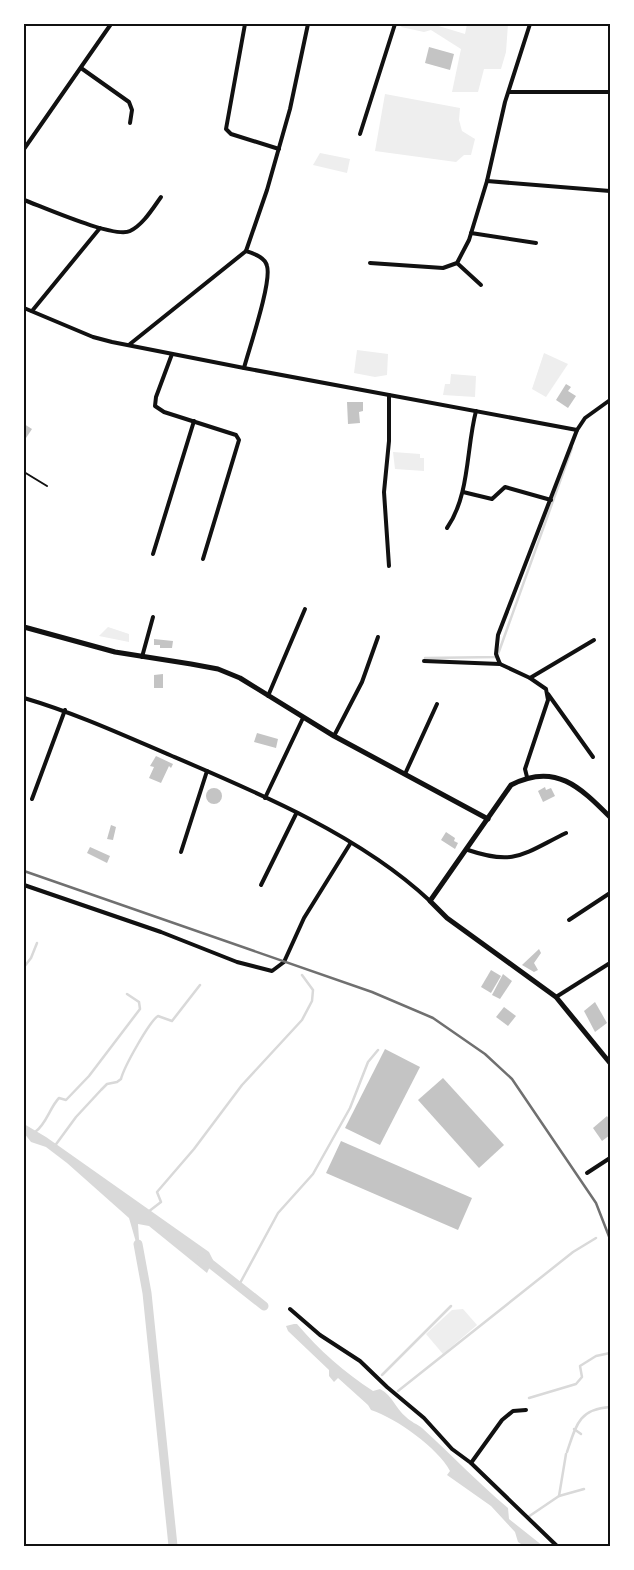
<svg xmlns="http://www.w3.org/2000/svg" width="634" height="1570" viewBox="0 0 634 1570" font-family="'PT Sans',sans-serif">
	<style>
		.green { fill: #eee }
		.water { fill: #d9d9d9 }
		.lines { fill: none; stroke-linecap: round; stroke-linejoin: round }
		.stream { stroke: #d9d9d9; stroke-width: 2.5 }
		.canal { stroke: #d9d9d9; stroke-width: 9 }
		.building { fill: #c4c4c4 }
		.service { stroke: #111; stroke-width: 2 }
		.minor { stroke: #111; stroke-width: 4 }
		.tertiary { stroke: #111; stroke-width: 5 }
		.rail { stroke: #707070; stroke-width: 2.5 }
		.neatline { fill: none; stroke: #111; stroke-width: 2 }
	</style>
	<rect width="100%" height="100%" fill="#fff"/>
	<g class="green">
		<path d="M403 24H432L465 34 467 24H508L506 52 501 69H484L478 92H452L461 49 431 30 424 32 401 27Z"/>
		<path d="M385 94 460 108 459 120 462 131 475 139 471 155H464L456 162 375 151Z"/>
		<path d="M320 153 350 159 347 173 313 165Z"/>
		<path d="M357 350 388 354 387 375 375 377 354 373Z"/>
		<path d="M544 353 568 364 546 397 532 389Z"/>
		<path d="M451 374 476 376 475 397 443 395 445 384H450Z"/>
		<path d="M393 452 420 454V458H424V471L395 469Z"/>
		<path d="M108 627 129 634V642L99 636Z"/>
		<path d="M463 1309 477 1325 443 1354 426 1334 452 1310Z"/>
	</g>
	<g class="water">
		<path d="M24 1124 46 1137 209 1252 213 1260 207 1273 149 1226 138 1224 140 1256 129 1218 67 1163 46 1147 31 1142 24 1133Z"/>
		<path d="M294 1324H297C319 1350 345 1373 373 1391L380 1389C393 1396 395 1408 406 1417 411 1422 417 1424 422 1428 451 1454 478 1483 508 1508L509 1519 543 1546H524L518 1542 515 1532 491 1506 447 1475 450 1471C438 1448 396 1418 371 1410L368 1405 338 1378 334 1382 329 1376V1370L288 1331 286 1326Z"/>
	</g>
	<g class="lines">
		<g class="stream">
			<path d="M425 658 497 657 572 448"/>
			<path d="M24 967 31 958 37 943"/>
			<path d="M24 1006V1005"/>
			<path d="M35 1132C46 1125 50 1107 59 1098L66 1100 89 1076 140 1009 139 1002 127 994"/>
			<path d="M54 1147 76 1117 101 1090 107 1084 117 1082 121 1079C124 1067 149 1022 158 1016L172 1021 200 985"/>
			<path d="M148 1212 161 1202 157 1192 194 1149 242 1085 302 1020 312 1001 313 990 302 975"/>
			<path d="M239 1285 278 1213 313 1174 350 1108 368 1062 378 1050"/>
			<path d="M382 1375 451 1306"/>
			<path d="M398 1391 573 1252 596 1238"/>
			<path d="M529 1398 576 1384 582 1377 580 1366 596 1356 610 1353"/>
			<path d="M574 1429 581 1434"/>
			<path d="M567 1452C576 1425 579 1409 610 1407"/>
			<path d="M559 1496 584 1489"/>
			<path d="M528 1517 559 1496 566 1454"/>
		</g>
		<g class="canal">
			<path d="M138 1244 147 1293 173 1546"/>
			<path d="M202 1257 264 1306"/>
		</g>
	</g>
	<g class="building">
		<path d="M429 47 454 54 450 70 425 63Z"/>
		<path d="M566 384 571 387 568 391 576 396 568 408 556 400Z"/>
		<path d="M347 402H363V411L359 412 360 423 348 424Z"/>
		<path d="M24 424 32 429 24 441Z"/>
		<path d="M154 639 173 641 172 648H160V645H154Z"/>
		<path d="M163 674V688H154V675Z"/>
		<path d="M257 733 278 739 276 748 254 742Z"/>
		<path d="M156 756 173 764 171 768 169 766 161 783 149 778 154 767 150 766Z"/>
		<path d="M545 787 546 790 551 788 555 796 543 802 538 791Z"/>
		<circle cx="214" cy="796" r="8"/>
		<path d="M111 825 116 827 113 840 107 839Z"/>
		<path d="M446 832 455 838 454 841 458 843 455 849 441 840Z"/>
		<path d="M90 847 110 856 107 863 87 853Z"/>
		<path d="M539 949 541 953 534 963 538 970 534 972 522 965Z"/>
		<path d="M491 970 501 976 491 993 481 987Z"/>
		<path d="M503 974 512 981 500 999 492 995Z"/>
		<path d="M595 1002 607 1023 595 1032 584 1011Z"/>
		<path d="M504 1007 516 1016 508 1026 496 1017Z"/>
		<path d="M385 1049 420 1067 380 1145 345 1128Z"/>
		<path d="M443 1078 504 1145 479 1168 418 1100Z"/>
		<path d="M607 1116 610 1121V1135L602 1141 593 1128Z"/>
		<path d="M341 1141 472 1198 458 1230 326 1173Z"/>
	</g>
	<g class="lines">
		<path class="service" d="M24 472 47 486"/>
		<g class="minor">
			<path d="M245 24 226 129 231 134 279 149"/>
			<path d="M81 68 129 102 132 110 130 123"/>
			<path d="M509 92H610"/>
			<path d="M360 134 395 24"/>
			<path d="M24 149 111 24"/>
			<path d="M487 181 610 191"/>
			<path d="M24 200C43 207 115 239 130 231 143 225 153 208 161 197"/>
			<path d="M471 233 536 243"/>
			<path d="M370 263 443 268 457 263 469 240 487 181 505 102 530 24"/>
			<path d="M457 263 481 285"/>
			<path d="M24 308 93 337 112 342 244 368 577 430"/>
			<path d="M32 311 100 228"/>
			<path d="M130 344 246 251 267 190 290 109 308 24"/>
			<path d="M172 354 156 397 155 406 164 412 236 435 239 440 203 559"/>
			<path d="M244 368C249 349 272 282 267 266 265 257 254 254 246 251"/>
			<path d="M463 492 492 499 505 487 551 500"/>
			<path d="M447 528C470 495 466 449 476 411"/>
			<path d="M153 554 194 421"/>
			<path d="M389 566 384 492 389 441V395"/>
			<path d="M142 657 153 617"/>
			<path d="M424 661 500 664 530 678 546 689 548 700 525 769 527 777"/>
			<path d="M500 664 496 654 498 635 577 430 585 418 610 400"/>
			<path d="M530 678 594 640"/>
			<path d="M548 694 593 757"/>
			<path d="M268 696 305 609"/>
			<path d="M24 698C75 713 123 735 172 756 259 793 361 836 430 901"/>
			<path d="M334 736 362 682 378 637"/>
			<path d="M405 774 437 704"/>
			<path d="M265 798 303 718"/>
			<path d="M32 799 65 710"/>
			<path d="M468 850C515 866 523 854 566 833"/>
			<path d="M181 852 207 771"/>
			<path d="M24 885 161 932 237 962 272 971 284 962 304 918 350 844"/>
			<path d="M261 885 296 814"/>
			<path d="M569 920 610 893"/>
			<path d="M556 997 610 963"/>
			<path d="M587 1173 610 1158"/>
			<path d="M290 1309 320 1335 360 1361 387 1387 424 1418 452 1449 471 1463 557 1546"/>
			<path d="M471 1463 502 1420 513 1411 526 1410"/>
		</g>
		<g class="tertiary">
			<path d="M24 627 115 652 191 664 218 669 240 678 334 736 488 819"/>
			<path d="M610 817C580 787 555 762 511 785L430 901 447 918 556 997 610 1063"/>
		</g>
		<path class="rail" d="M24 871 372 992 433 1018 485 1054 512 1079 596 1203 610 1239"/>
	</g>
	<rect width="634" height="1570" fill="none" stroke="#ffffff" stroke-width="50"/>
	<rect x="25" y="25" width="584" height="1520" class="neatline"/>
</svg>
